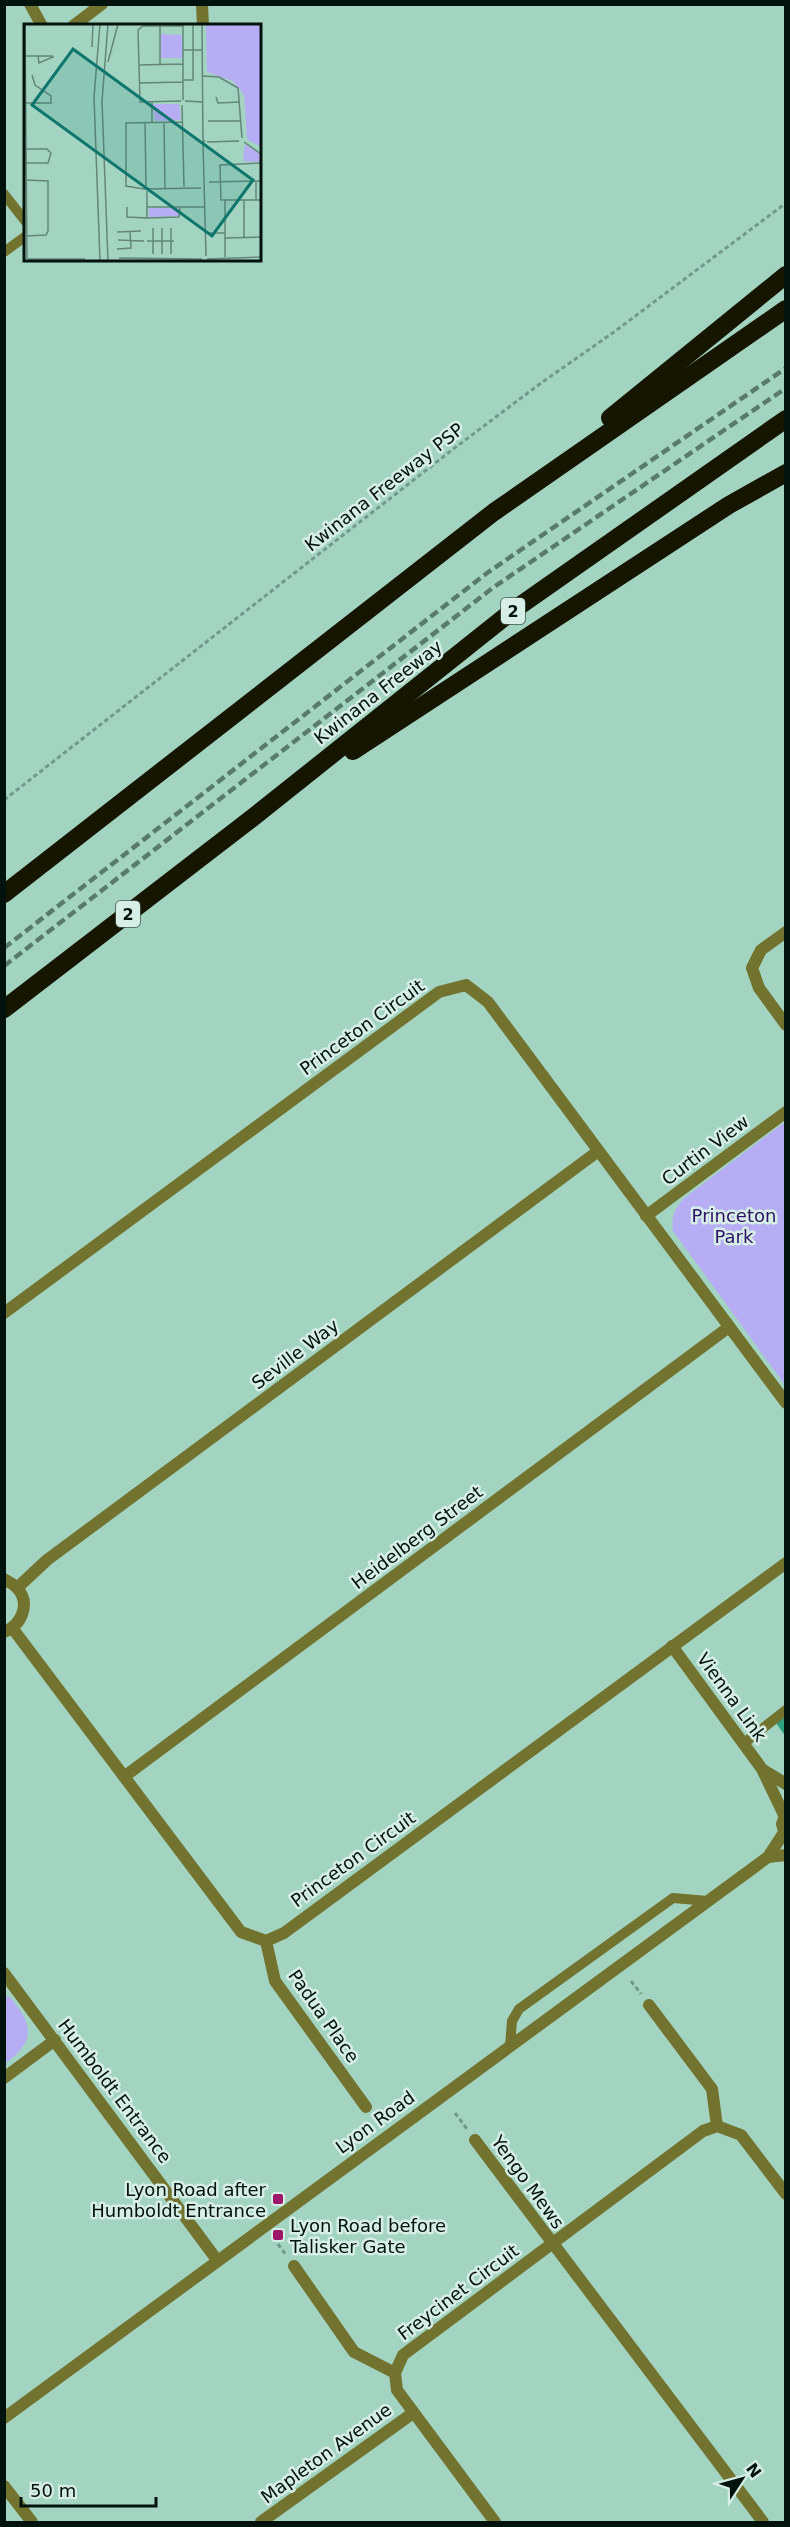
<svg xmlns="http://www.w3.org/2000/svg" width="790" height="2527" viewBox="0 0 790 2527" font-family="'DejaVu Sans',sans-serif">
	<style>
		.green { fill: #b7adf5 }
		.building { fill: #2da382 }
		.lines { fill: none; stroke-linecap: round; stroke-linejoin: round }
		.path { stroke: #72998b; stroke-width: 3; stroke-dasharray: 4.5 3; stroke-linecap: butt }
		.service { stroke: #72732f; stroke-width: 10 }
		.minor { stroke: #72732f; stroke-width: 12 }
		.tertiary { stroke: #72732f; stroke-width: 12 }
		.motorway { stroke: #151500; stroke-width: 18 }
		.rail { stroke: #597b6e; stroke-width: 4.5; stroke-dasharray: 9 4.5; stroke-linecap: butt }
		.poi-dot { fill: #9e1869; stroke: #d6eee5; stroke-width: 2 }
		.labels { text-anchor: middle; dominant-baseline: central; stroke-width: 5; stroke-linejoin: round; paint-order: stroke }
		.shield { fill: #d6eee5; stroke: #42544d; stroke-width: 1.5 }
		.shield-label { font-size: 16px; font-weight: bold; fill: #02120c }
		.street-label { font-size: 18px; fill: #02120c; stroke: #d6eee5 }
		.park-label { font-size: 18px; fill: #2e1067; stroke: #d6eee5 }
		.poi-label { font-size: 18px; fill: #02120c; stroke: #d6eee5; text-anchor: end }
		.inset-road { fill: none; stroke: #638679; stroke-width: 1.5 }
		.view { fill: #0f766e; fill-opacity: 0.15; stroke: #0f766e; stroke-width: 3 }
		.inset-edge { fill: none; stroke: #02120c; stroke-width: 3 }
	</style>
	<rect width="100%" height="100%" fill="#a3d4c2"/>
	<g class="green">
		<path d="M785 1122V1385L673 1231C671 1217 674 1210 683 1199Z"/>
		<path d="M9 1996C34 2026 36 2040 5 2064V1997Z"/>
	</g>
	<path class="building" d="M786 1716V1737L776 1723Z"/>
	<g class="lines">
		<g class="path">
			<path d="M4 800 452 450 541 383 614 332 786 203"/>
			<path d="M631 1981 641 1994"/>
			<path d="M455 2113 467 2129"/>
			<path d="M278 2244 286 2255"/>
		</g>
		<g class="service">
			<path d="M4 194 26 222"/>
			<path d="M4 252 26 236"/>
			<path d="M743 1744 786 1710"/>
			<path d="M510 2046 512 2021 519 2009 673 1898 708 1901"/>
		</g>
		<g class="minor">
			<path d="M30 4 42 26"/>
			<path d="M202 4 203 26"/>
			<path d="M73 26 102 4"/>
			<path d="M786 932 761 950 752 968 759 988 786 1025"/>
			<path d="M646 1216 786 1112"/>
			<path d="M4 1313 439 992 466 985 488 1002 786 1403"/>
			<path d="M4 1579C8 1582 14 1584 17 1588 31 1603 22 1625 4 1632"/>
			<path d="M17 1588 47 1560 597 1152"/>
			<path d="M13 1629 241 1932 266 1941 284 1933 786 1563"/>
			<path d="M672 1646 762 1769 784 1815"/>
			<path d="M763 1770 786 1784"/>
			<path d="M125 1776 729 1327"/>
			<path d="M266 1941 275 1981 366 2107"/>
			<path d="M4 1973 217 2260"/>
			<path d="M649 2005 712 2089 717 2126"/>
			<path d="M4 2078 55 2040"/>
			<path d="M475 2140 763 2522"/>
			<path d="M294 2266 354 2352 395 2373"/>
			<path d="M4 2486 32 2522"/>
			<path d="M261 2522 413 2413"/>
			<path d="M495 2522 397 2390 395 2373 403 2355 703 2131 717 2126 741 2135 786 2194"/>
		</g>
		<g class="tertiary">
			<path d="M786 1813 782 1824 786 1838"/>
			<path d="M768 1857 786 1855"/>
			<path d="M4 2418 768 1857 783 1834"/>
		</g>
		<g class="motorway">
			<path d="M610 418 786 275"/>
			<path d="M353 751 729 505 786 473"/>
			<path d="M4 894 494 512 786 309"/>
			<path d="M4 1009 251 819 511 612 786 419"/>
		</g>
		<g class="rail">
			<path d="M4 948 487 573 786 368"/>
			<path d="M4 966 494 587 786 388"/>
		</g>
	</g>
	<g class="poi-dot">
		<rect x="272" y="2193" width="12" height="12" rx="3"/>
		<rect x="272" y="2229" width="12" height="12" rx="3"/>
	</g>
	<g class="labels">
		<g class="shield">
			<rect x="501" y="598" width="24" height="26" rx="4.5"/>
			<rect x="116" y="901" width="24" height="26" rx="4.5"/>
		</g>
		<g class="shield-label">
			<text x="513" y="611">2</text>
			<text x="128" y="914">2</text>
		</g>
		<g class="street-label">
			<text transform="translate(384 487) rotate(-38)">Kwinana Freeway PSP</text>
			<text transform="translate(378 692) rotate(-38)">Kwinana Freeway</text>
			<text transform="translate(362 1027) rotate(-36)">Princeton Circuit</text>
			<text transform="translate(705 1150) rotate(-37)">Curtin View</text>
			<text transform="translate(295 1354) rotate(-37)">Seville Way</text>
			<text transform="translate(417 1537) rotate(-37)">Heidelberg Street</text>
			<text transform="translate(732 1697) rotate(54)">Vienna Link</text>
			<text transform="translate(353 1859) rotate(-36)">Princeton Circuit</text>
			<text transform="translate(324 2016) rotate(55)">Padua Place</text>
			<text transform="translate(115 2091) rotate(53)">Humboldt Entrance</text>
			<text transform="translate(375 2122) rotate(-36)">Lyon Road</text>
			<text transform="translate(528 2182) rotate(54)">Yengo Mews</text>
			<text transform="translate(458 2292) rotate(-37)">Freycinet Circuit</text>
			<text transform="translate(326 2453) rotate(-36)">Mapleton Avenue</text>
		</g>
		<g class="park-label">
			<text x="734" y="1215">Princeton<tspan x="734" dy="21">Park</tspan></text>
		</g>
		<g class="poi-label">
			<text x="266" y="2189">Lyon Road after<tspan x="266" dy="21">Humboldt Entrance</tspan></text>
			<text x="290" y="2225" text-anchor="start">Lyon Road before<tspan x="290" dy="21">Talisker Gate</tspan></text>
		</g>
	</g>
	<g transform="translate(24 24)">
		<rect width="237" height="237" fill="#a3d4c2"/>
		<path d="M182 0H237V123L223 115 220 71 209 57 183 48ZM137 10 158 11V34H137ZM129 80H155L157 96 131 97ZM221 120 237 131V138L219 137ZM125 184H154L155 192 125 193Z" fill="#b7adf5"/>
		<path class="inset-road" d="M1 0 3 235M76 0 70 73 76 237M178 0 179 120 181 116M136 1V41M68 23 69 0M159 26H179M1 32H28L29 33 15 39 14 32M84 38 94 0M115 41 159 40M179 52 195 53 214 64 218 114M159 56H169V0M115 59 159 58M192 73 194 79 216 78M159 76V1M157 77 116 78 114 6 119 2H159M161 77 179 78M128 78V98M1 79H27V72L11 61 8 51M158 81 160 163M184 97H216M121 98 122 162M140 98 141 164M183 118 215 117M220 118 237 130M179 120 182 232M2 125H23L27 129 24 139H2M237 139 196 141 197 176H237M2 156 24 157V207L22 211 2 212M232 157V176M185 158 237 157M125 164 120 165 177 164M120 165 102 162V99L159 98M123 167V194M201 176V233M220 176V214M103 183V193L123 194 155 193 156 183M123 183H180M129 204V230M147 204V230M93 208 117 207M181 209H201M201 214 237 213M94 216 120 217M123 217H150M93 225 107 224 106 207M138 230V204M95 234 178 235M4 235H61M183 235 237 233M84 237 78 77 84 0"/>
		<path class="view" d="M49 25 229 156 188 212 8 81Z"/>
		<rect width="237" height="237" class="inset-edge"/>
	</g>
	<rect width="790" height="2527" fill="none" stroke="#02120c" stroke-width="12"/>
	<g transform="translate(742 2479) rotate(54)" stroke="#d6eee5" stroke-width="4.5" paint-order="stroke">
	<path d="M0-4.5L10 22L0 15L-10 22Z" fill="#02120c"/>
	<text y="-9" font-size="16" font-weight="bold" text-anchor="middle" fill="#02120c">N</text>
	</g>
	<path d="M21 2497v9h135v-9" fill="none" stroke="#02120c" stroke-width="3"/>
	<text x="30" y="2497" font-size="18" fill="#02120c" stroke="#d6eee5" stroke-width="4.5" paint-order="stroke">50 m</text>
</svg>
